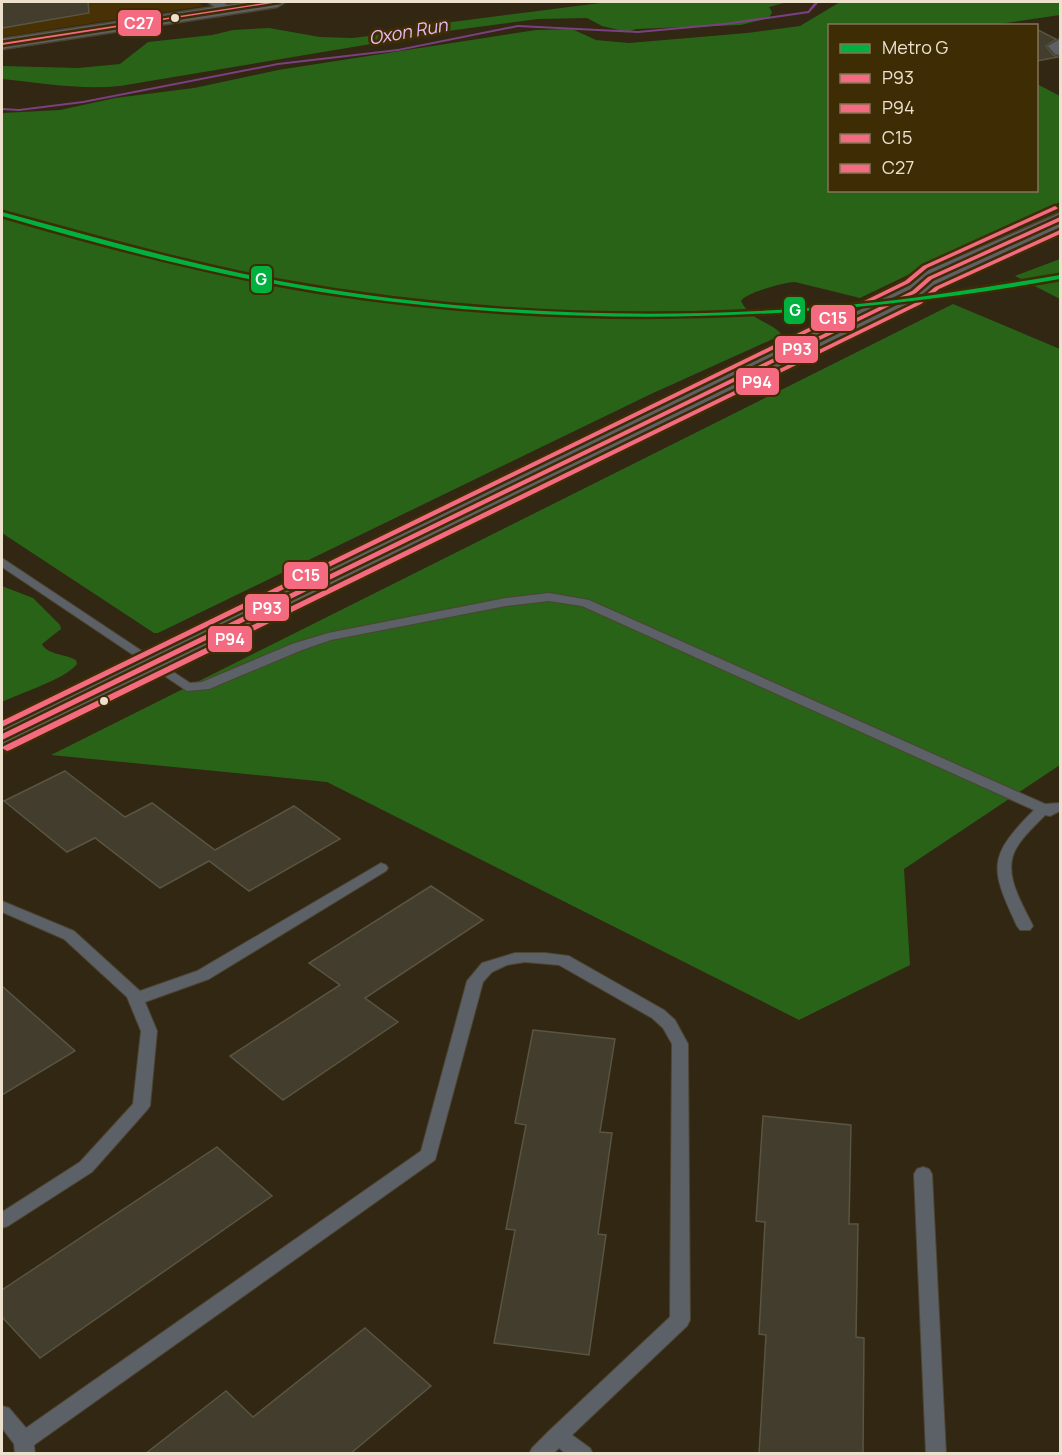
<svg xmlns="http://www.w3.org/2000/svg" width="1062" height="1455" viewBox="0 0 1062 1455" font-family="Manrope,sans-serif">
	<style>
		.built { fill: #473105 }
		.forest { fill: #286318 }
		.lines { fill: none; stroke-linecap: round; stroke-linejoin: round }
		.stream { fill: #7a4082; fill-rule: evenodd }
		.building { fill: #423d2c; stroke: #5a5442; stroke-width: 1.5 }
		.service-casing { stroke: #4d4432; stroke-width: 2 }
		.minor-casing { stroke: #4d4432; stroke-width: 3 }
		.secondary-casing { stroke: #4d4432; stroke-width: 3 }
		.service { fill: #5c6067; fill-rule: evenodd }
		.minor { fill: #5c6067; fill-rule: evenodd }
		.secondary { fill: #5d6166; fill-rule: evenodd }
		.bus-1-casing { stroke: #3e2c05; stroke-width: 5 }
		.bus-2-casing { stroke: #3e2c05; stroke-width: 5 }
		.bus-3-casing { stroke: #3e2c05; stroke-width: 5 }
		.bus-4-casing { stroke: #3e2c05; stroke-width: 5 }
		.bus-1 { fill: #f46a80; fill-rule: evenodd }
		.bus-2 { fill: #f46a80; fill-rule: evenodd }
		.bus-3 { fill: #f46a80; fill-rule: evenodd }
		.bus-4 { fill: #f46a80; fill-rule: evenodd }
		.metro-1-casing { stroke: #3e2c05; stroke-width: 5 }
		.metro-1 { fill: #00b140; fill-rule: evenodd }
		.bus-dot { fill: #ede1cd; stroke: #3e2c05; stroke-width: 2 }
		.labels { text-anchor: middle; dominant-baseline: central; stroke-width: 6; stroke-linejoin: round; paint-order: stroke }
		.far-water-label { font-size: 18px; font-style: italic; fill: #ebb9f5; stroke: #3e2c05 }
		.line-badge { stroke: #3e2c05; stroke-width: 2 }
		.badge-label { font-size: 16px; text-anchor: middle; font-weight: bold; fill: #fff }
	</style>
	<rect width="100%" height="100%" fill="#312712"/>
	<path class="built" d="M2 2H197L203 6 2 37Z"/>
	<g class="forest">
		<path d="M608 2H788L769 7 772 12 769 18 741 25 636 29 627 32 602 26 587 18 538 19 455 30 120 86C80 90 41 83 2 79V66L78 68 120 64 148 42 212 35 233 30 269 28 320 37 353 38 423 29 444 23Z"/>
		<path d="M840 2H1060V15L985 26H830V190H1036L1037 84 1060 96V202L860 298 795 282C785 282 745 293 741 301 751 322 772 321 782 335L651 394 158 633H154L2 533V113L60 110 115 98 194 88 278 70 536 30 572 29 596 40 629 43 747 33 800 26Z"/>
		<path d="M1060 259V299L1015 276Z"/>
		<path d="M953 304 1060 349V765L904 869 910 965 799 1020 327 782 51 755Z"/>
		<path d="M2 586 33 598 60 625 61 629 42 644C47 655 66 654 76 660L77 664C66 679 20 693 2 702Z"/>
	</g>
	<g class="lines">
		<path class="stream" d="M815 2H819L809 13 725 25 638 33 518 27 398 51 278 65 83 103 19 111 2 110V108L19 109 83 101 278 63 398 49 518 25 638 31 725 23 808 11Z"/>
	</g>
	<g class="building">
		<path d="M2 2H88L89 13 2 28Z"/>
		<path d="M1036 29 1056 39 1046 46 1053 55 1058 57 1036 61Z"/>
		<path d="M65 771 125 817 152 803 215 850 294 806 340 839 249 891 209 861 160 888 95 838 67 852 4 801Z"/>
		<path d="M431 886 483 920 365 998 398 1022 283 1100 230 1056 340 985 309 963Z"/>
		<path d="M2 986 75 1051 2 1095Z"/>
		<path d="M533 1030 615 1039 600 1132 612 1133 598 1234 606 1235 589 1355 494 1343 515 1230 506 1229 526 1125 515 1123Z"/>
		<path d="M763 1116 851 1125 849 1224H858L856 1337 864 1338 863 1454H759L766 1335 759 1334 765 1222 756 1221Z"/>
		<path d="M217 1147 272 1196 40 1358 2 1317V1290Z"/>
		<path d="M365 1328 431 1386 350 1454H145L226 1391 253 1417Z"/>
	</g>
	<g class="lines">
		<defs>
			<g id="service">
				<path d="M2 558 190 683 202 682 292 644 328 633 506 598 549 593 589 600 1045 804 1060 803V811L1050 816 1045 815C1036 825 1024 835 1017 847 1001 872 1022 903 1033 926L1030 930H1020L1017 926C990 868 987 857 1034 810L582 606 549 601 506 606 331 640 302 650 209 689 187 691 2 567Z"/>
				<path d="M381 863 386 865 388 868 386 871 209 979 145 1002 157 1031 150 1106 147 1110 92 1172 8 1226 2 1228V1212L80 1162 133 1104 141 1031 127 997 64 939 2 912V901L74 931 140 991 197 971Z"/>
				<path d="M515 953H545L569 956 664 1010 675 1020 688 1044 690 1320 687 1326 572 1435 590 1448 593 1454H566L559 1448 553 1454H529L532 1448 550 1430 670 1317 672 1044 663 1028 652 1018 559 965 525 962 507 965 492 972 483 982 435 1160 34 1445 35 1454H15L14 1444 2 1428V1406L9 1408 26 1428 421 1151 467 981 482 963Z"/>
				<path d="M923 1167 929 1169 932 1174 946 1454H926L914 1174 917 1169Z"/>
			</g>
			<g id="minor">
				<path d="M208 2H223L233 9 231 12H221Z"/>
				<path d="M1060 39V55L1055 54 1048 46Z"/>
			</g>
			<g id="secondary">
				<path d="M248 2H285L277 7 2 49V39Z"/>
				<path d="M1060 213V227L938 283 922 297 14 744 2 747V725L906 287 922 273Z"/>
			</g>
		</defs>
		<use href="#service" class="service-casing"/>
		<use href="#minor" class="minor-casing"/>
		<use href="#secondary" class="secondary-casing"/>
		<use href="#service" class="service"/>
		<use href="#minor" class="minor"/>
		<use href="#secondary" class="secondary"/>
		<defs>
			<path id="bus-1" d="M1060 217V221L932 279 916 293 2 740V734L912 291 928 277Z"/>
			<path id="bus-2" d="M1060 230V234L939 289 921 304 10 750 7 751 2 748 4 746 917 302 935 287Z"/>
			<path id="bus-3" d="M1055 206 1058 208 1057 209 927 268 909 283 2 727V721L905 281 923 266Z"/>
			<path id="bus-4" d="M271 2H279L2 45V43Z"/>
		</defs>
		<use href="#bus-1" class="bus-1-casing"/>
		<use href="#bus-2" class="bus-2-casing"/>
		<use href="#bus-3" class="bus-3-casing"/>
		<use href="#bus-4" class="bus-4-casing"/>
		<use href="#bus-1" class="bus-1"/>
		<use href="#bus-2" class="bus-2"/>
		<use href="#bus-3" class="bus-3"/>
		<use href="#bus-4" class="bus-4"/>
		<defs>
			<path id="metro-1" d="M2 212C94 237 185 263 279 281 475 317 680 322 879 302 940 295 1000 285 1060 275V279C815 323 568 330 321 292 213 275 107 247 2 216Z"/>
		</defs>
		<use href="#metro-1" class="metro-1-casing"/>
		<use href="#metro-1" class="metro-1"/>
	</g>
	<g class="bus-dot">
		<circle cx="175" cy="18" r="5"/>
		<circle cx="104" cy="701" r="5"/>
	</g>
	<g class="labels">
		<g class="far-water-label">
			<text transform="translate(408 31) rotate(-10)">Oxon Run</text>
		</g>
	</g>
	<g class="line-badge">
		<rect x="117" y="9" width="45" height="28" rx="6" fill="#f46a80"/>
		<rect x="250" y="265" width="23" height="29" rx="6" fill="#00b140"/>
		<rect x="783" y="296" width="23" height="29" rx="6" fill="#00b140"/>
		<rect x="810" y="304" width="46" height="28" rx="6" fill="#f46a80"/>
		<rect x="774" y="335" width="45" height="29" rx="6" fill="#f46a80"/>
		<rect x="735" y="367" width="45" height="29" rx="6" fill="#f46a80"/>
		<rect x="283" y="561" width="46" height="29" rx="6" fill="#f46a80"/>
		<rect x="244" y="593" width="46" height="29" rx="6" fill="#f46a80"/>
		<rect x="207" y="625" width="46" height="28" rx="6" fill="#f46a80"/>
	</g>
	<g class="badge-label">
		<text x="139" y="29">C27</text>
		<text x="261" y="285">G</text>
		<text x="795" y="316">G</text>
		<text x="833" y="324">C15</text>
		<text x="797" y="355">P93</text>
		<text x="757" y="388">P94</text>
		<text x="306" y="581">C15</text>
		<text x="267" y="614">P93</text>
		<text x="230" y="645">P94</text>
	</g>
	<rect width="1062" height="1455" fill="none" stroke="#ede1cd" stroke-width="6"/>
	<rect x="828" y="24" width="210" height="168" fill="#3e2c05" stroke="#847455" stroke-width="1.5"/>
	<rect x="840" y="44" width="30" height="9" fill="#00b140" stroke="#847455" stroke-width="1.5"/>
	<text x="882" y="54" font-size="18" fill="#ede1cd">Metro G</text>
	<rect x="840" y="74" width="30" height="9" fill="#f46a80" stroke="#847455" stroke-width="1.5"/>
	<text x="882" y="84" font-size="18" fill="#ede1cd">P93</text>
	<rect x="840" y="104" width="30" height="9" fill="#f46a80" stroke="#847455" stroke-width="1.5"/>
	<text x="882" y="114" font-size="18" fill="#ede1cd">P94</text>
	<rect x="840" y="134" width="30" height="9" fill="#f46a80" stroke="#847455" stroke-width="1.5"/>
	<text x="882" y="144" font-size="18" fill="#ede1cd">C15</text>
	<rect x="840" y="164" width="30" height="9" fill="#f46a80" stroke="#847455" stroke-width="1.5"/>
	<text x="882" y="174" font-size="18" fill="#ede1cd">C27</text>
</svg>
